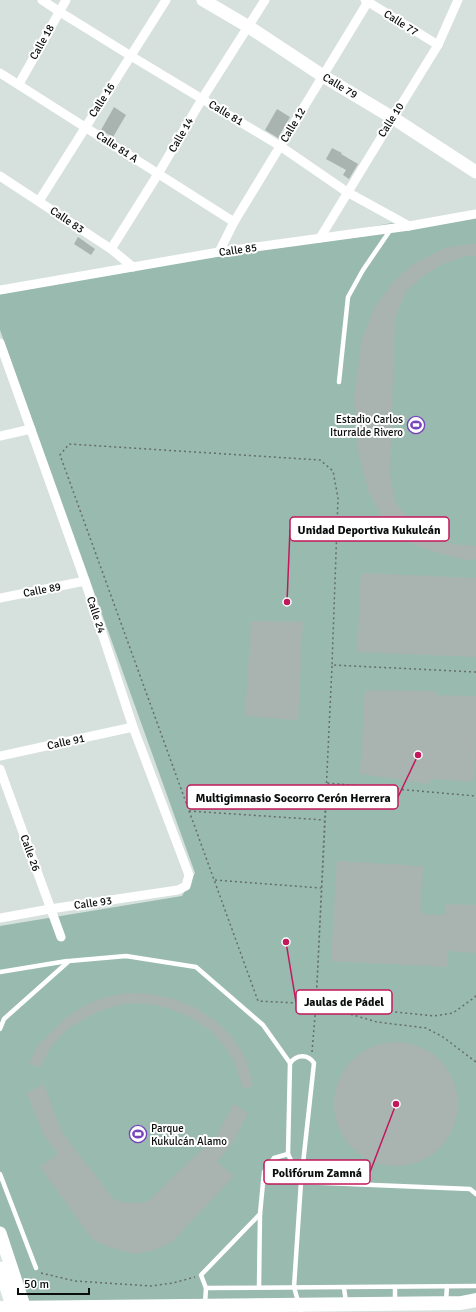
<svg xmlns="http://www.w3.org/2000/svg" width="476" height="1312" viewBox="0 0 476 1312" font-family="Signika,sans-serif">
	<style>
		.green { fill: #99baae }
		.building { fill: #a9b4b0 }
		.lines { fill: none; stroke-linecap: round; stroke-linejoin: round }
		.path { stroke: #666d6a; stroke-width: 1.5; stroke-dasharray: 2 3; stroke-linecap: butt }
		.lane { stroke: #fff; stroke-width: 4.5 }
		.street { stroke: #fff; stroke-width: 9 }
		.secondary { stroke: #fff; stroke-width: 13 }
		.primary { stroke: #fff; stroke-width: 14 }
		.labels { text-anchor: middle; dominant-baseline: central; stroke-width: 4; stroke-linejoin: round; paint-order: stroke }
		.street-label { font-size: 11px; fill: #090d0b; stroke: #fff }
		.poi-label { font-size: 11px; fill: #090d0b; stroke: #fff; text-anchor: end }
		.leader { fill: none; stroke: #c2185b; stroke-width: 1.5 }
		.callout-dot { fill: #c2185b; stroke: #fff; stroke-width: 1.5 }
		.callout { fill: #fff; stroke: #c2185b; stroke-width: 1.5 }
		.callout-label { font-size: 12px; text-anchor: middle; font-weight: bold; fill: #090d0b }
	</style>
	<rect width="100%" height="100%" fill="#d6e1dd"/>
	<path class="green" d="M476 217V1300L26 1307 0 1233V926L182 896 195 873 0 330V294L392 223Z"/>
	<g class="building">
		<path d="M114 107 126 115 113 137 101 130Z"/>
		<path d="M277 109 290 117 278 138 265 130Z"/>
		<path d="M332 148 342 153 341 154 358 164 349 179 343 175 346 170 326 159Z"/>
		<path d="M78 237 95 249 91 255 74 244Z"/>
		<path d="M476 243V256H466L443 264 423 276 407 291 400 305 395 320 390 474 395 502 409 521 431 536 452 544 476 546V559L465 560 434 552 404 540 385 522 369 493 358 452 354 398 361 343 373 310 393 282 413 264 445 248Z"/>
		<path d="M361 573 476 578V657L357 652Z"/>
		<path d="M251 621 303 622 298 720 245 716Z"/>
		<path d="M365 690 435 691V695L476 696V737L474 782 429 779V784L360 774Z"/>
		<path d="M337 861 423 866 421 914 446 915V904L476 905V953L448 951 447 967 331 961Z"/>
		<path d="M126 993 150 994 174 999 196 1008 217 1022 233 1038 246 1059 253 1086 243 1089 235 1063 226 1048 211 1031 190 1017 171 1009 150 1004 128 1003 105 1009 87 1017 72 1026 59 1037 49 1050 39 1068 29 1063 37 1047 63 1020 82 1007 102 998Z"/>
		<circle cx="396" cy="1104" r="62"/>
		<path d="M44 1084 61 1131 114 1200 130 1203 147 1202 216 1136 234 1104 248 1113 233 1142 217 1162 234 1176 171 1243 154 1250 135 1254 112 1248 93 1240 40 1167 58 1154 43 1134 27 1093Z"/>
	</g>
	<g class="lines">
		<g class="path">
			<path d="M332 666 316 1004 327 783 476 796"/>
			<path d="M476 672 332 665 338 498 333 471 320 460 69 444 60 455 258 1001 316 1004 434 1016 453 1013 475 997 476 994"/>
			<path d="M189 811 324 820"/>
			<path d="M215 880 321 888"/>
			<path d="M322 1006 377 1022 426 1028 443 1037 476 1062"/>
			<path d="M312 1052 316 1004"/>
			<path d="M41 1273 75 1281 151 1286 173 1283 195 1277"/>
		</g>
		<g class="lane">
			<path d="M339 382 348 297 363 270 391 229"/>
			<path d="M0 972 67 961"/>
			<path d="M0 1029 4 1019 69 961 126 956 196 967 263 1025 290 1063 288 1154 301 1182 294 1287 301 1312"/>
			<path d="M290 1063C297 1054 308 1054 314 1063L301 1182 470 1189 476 1194"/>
			<path d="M0 1174 36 1268"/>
			<path d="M260 1214 201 1275 206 1288 476 1286"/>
			<path d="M259 1287 260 1214 264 1172 274 1158 288 1154"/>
			<path d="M395 1287V1301"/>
			<path d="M344 1288 346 1302"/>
			<path d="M446 1301 447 1286"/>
			<path d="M205 1304 206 1288"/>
		</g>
		<g class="street">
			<path d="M42 0 60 12 131 56 280 146 347 192 409 226"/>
			<path d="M365 0 438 45"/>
			<path d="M0 73 234 222"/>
			<path d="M19 84 66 0"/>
			<path d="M0 176 111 249 133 267"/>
			<path d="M39 201 166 0"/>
			<path d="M320 238 393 118 438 45 458 0"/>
			<path d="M111 249 158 174 202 99 265 0"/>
			<path d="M219 252 234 222 369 0"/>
			<path d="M0 290 219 252 409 226 476 214"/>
			<path d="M0 343 85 581 133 727 189 875 186 886 178 890 50 909 0 918"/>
			<path d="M0 436 31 429"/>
			<path d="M0 598 85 581"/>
			<path d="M0 756 133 727"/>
			<path d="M0 769 61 937"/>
		</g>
		<g class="secondary">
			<path d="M203 0 249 27 323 76 393 118 476 172"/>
			<path d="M0 1233 26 1312"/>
			<path d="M0 1268 14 1312"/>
		</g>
		<path class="primary" d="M0 1308 461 1303 476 1300"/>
	</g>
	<defs>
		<symbol id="stadium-ring" viewBox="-11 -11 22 22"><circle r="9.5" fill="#fff" stroke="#7645bd" stroke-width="1.5"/><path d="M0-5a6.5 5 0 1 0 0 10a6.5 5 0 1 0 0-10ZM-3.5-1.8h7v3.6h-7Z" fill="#7645bd"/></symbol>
	</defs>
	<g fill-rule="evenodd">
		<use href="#stadium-ring" x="406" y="415" width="20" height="20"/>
		<use href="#stadium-ring" x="128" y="1124" width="20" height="20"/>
	</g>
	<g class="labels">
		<g class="street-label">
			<text transform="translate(401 23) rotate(32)">Calle 77</text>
			<text transform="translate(42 42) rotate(-61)">Calle 18</text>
			<text transform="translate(340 86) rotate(31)">Calle 79</text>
			<text transform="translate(102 100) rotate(-57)">Calle 16</text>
			<text transform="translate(226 113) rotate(31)">Calle 81</text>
			<text transform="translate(391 120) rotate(-58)">Calle 10</text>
			<text transform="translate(293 125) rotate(-59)">Calle 12</text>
			<text transform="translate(181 135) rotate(-60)">Calle 14</text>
			<text transform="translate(117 147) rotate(33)">Calle 81 A</text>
			<text transform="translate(67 220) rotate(34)">Calle 83</text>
			<text transform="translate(238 250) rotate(-8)">Calle 85</text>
			<text transform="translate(42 590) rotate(-11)">Calle 89</text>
			<text transform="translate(96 615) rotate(72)">Calle 24</text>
			<text transform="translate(66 742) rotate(-12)">Calle 91</text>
			<text transform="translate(30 853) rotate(70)">Calle 26</text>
			<text transform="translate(93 903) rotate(-8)">Calle 93</text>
		</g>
		<g class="poi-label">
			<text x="403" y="419">Estadio Carlos<tspan x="403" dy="13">Iturralde Rivero</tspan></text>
			<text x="151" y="1128" text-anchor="start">Parque<tspan x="151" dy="13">Kukulcán Alamo</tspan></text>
		</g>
	</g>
	<path class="leader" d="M287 602L290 529M418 755L398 797M286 942L296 1002M396 1104L370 1172"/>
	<g class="callout-dot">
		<circle cx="287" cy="602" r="4"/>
		<circle cx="418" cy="755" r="4"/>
		<circle cx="286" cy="942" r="4"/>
		<circle cx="396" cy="1104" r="4"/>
	</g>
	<g class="callout">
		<rect x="290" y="517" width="159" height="24" rx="4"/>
		<rect x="187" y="785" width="211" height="24" rx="4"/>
		<rect x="296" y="990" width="96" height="24" rx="4"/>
		<rect x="264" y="1160" width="106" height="24" rx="4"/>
	</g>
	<g class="callout-label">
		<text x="369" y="534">Unidad Deportiva Kukulcán</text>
		<text x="293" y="802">Multigimnasio Socorro Cerón Herrera</text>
		<text x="344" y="1006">Jaulas de Pádel</text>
		<text x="317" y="1177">Polifórum Zamná</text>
	</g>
	<path d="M18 1288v6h71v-6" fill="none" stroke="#090d0b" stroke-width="2"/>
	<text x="24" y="1288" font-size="12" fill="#090d0b" stroke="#ffffff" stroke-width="3" paint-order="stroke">50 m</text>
</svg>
